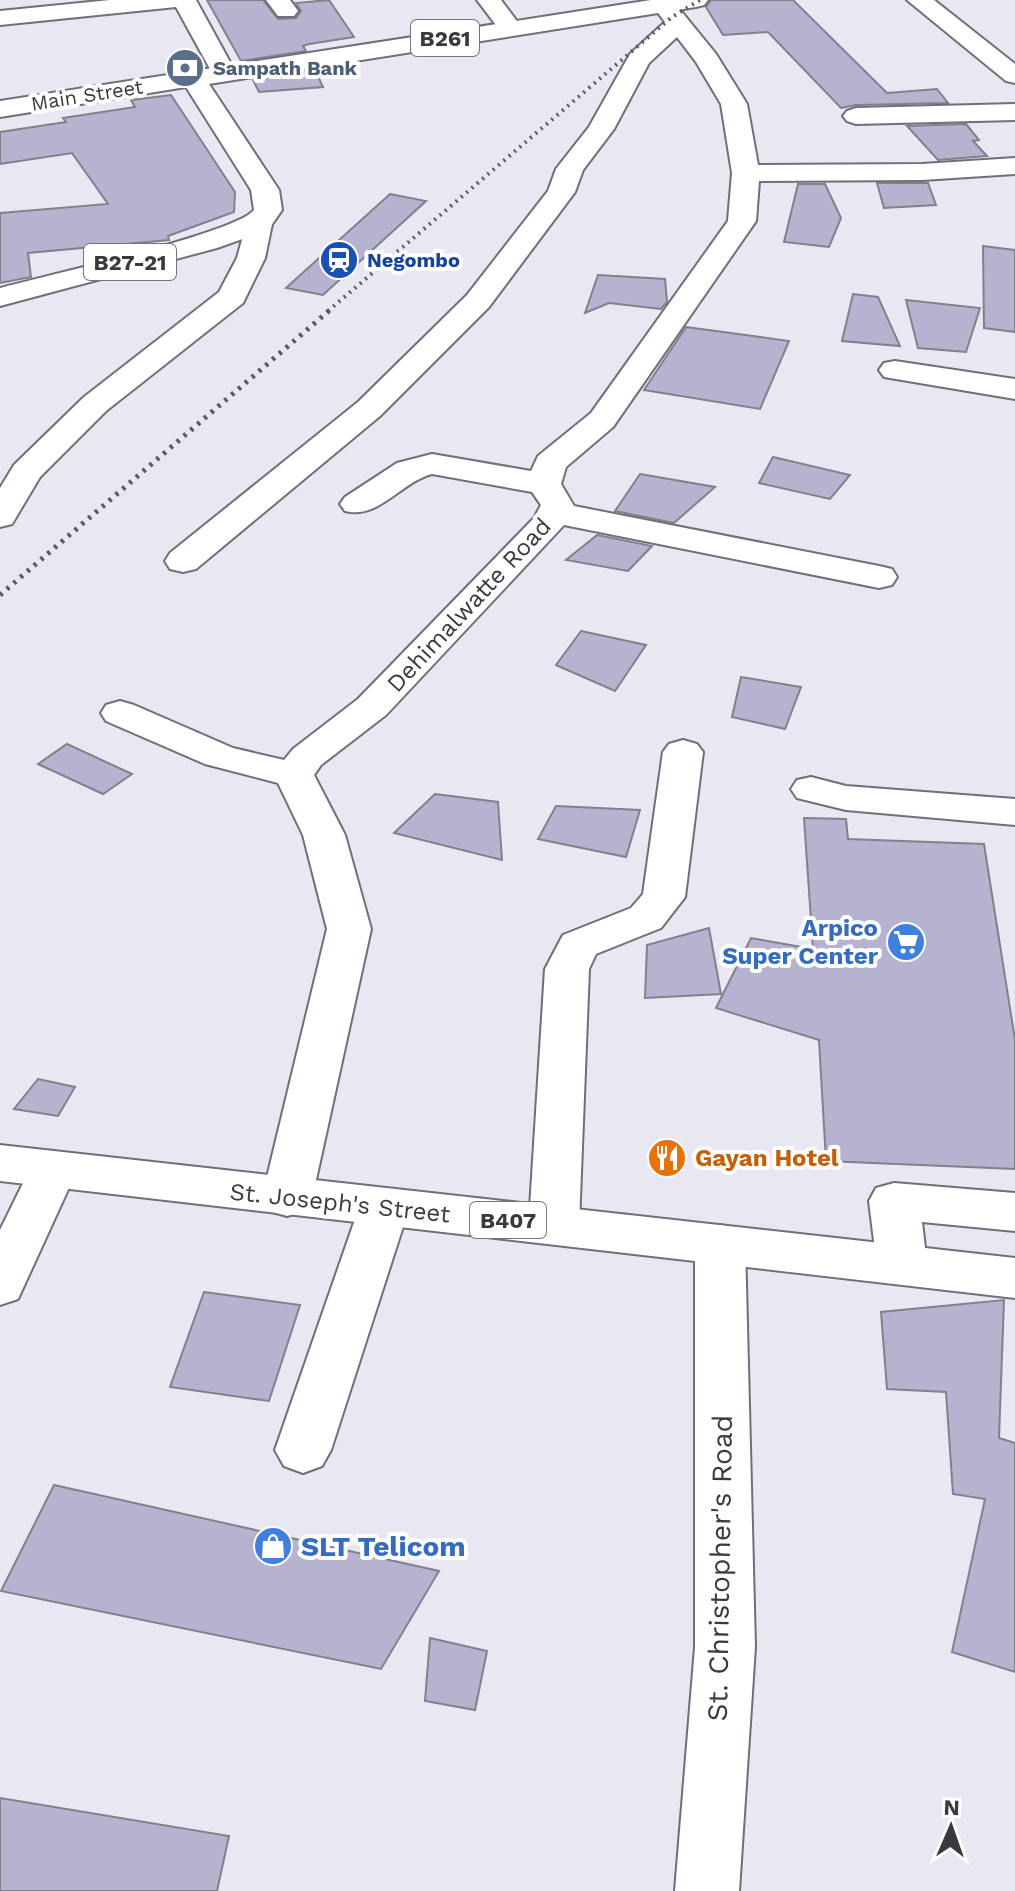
<svg xmlns="http://www.w3.org/2000/svg" width="1015" height="1891" viewBox="0 0 1015 1891" font-family="'Work Sans',sans-serif">
	<style>
		.building { fill: #b6b3d1; stroke: #82818b; stroke-width: 2 }
		.lines { fill: none; stroke-linecap: round; stroke-linejoin: round }
		.minor-casing { stroke: #706f79; stroke-width: 4 }
		.major-casing { stroke: #706f79; stroke-width: 4 }
		.minor { fill: #fff; fill-rule: evenodd }
		.major { fill: #fff; fill-rule: evenodd }
		.rail-far1 { stroke: #5b5a60; stroke-width: 4; stroke-dasharray: 2 5; stroke-linecap: butt }
		.rail { stroke: #5b5a60; stroke-width: 5; stroke-dasharray: 3 6; stroke-linecap: butt }
		.labels { text-anchor: middle; dominant-baseline: central; stroke-width: 8; stroke-linejoin: round; paint-order: stroke }
		.far-service-label { font-size: 20px; font-weight: bold; fill: #4e5e75; stroke: #fff; text-anchor: start }
		.far-street-label { font-size: 20px; fill: #3a393e; stroke: #fff }
		.far-transit-label { font-size: 20px; font-weight: bold; fill: #164399; stroke: #fff; text-anchor: start }
		.shield { fill: #fff; stroke: #757478; stroke-width: 2 }
		.shield-label { font-size: 22px; font-weight: bold; fill: #3a393e }
		.street-label { font-size: 24px; fill: #3a393e; stroke: #fff }
		.shop-label { font-size: 24px; font-weight: bold; fill: #366cbe; stroke: #fff; text-anchor: end }
		.food-label { font-size: 24px; font-weight: bold; fill: #c56008; stroke: #fff; text-anchor: start }
		.near-shop-label { font-size: 28px; font-weight: bold; fill: #366cbe; stroke: #fff; text-anchor: start }
		.near-street-label { font-size: 28px; fill: #3a393e; stroke: #fff }
	</style>
	<rect width="100%" height="100%" fill="#e8e7f2"/>
	<g class="building">
		<path d="M207 0H263L278 19 296 18 301 11 296 3 329 0 354 37 309 44 303 46 306 51 241 61Z"/>
		<path d="M711 0H793L887 93 937 89 948 103 856 105 841 108 768 32 723 35 706 7Z"/>
		<path d="M315 70 323 87 259 92 253 80Z"/>
		<path d="M171 95 235 192 234 212 168 236 169 240 28 253 31 277 0 283V213L108 204 72 153 0 164V132L66 122 63 118 135 107 131 100Z"/>
		<path d="M966 124 979 140 973 141 987 156 938 160 907 126Z"/>
		<path d="M877 183H928L936 205 884 208Z"/>
		<path d="M798 184H825L841 218 829 247 784 242Z"/>
		<path d="M390 194 426 201 323 295 286 288Z"/>
		<path d="M983 246 1015 250V332L984 328Z"/>
		<path d="M598 275 665 279 667 302 661 309 609 303 585 313Z"/>
		<path d="M853 294 878 297 900 346 842 341Z"/>
		<path d="M906 300 980 308 966 352 918 348Z"/>
		<path d="M686 327 789 341 760 409 644 390Z"/>
		<path d="M773 457 850 475 830 499 759 483Z"/>
		<path d="M640 474 715 487 674 523 615 511Z"/>
		<path d="M597 535 652 546 628 571 566 560Z"/>
		<path d="M581 631 646 645 615 691 556 665Z"/>
		<path d="M741 677 801 687 785 729 732 717Z"/>
		<path d="M67 744 132 774 103 794 38 764Z"/>
		<path d="M435 794 498 802 502 860 394 833Z"/>
		<path d="M556 806 640 810 626 857 538 839Z"/>
		<path d="M804 818 846 819 848 839 984 844 1015 1040V1169L826 1161 819 1040 716 1008 751 938 813 949Z"/>
		<path d="M709 928 721 994 645 998 647 945Z"/>
		<path d="M38 1079 75 1087 58 1116 14 1109Z"/>
		<path d="M204 1292 300 1305 269 1401 170 1387Z"/>
		<path d="M1004 1300 999 1438 1015 1443V1672L952 1652 985 1499 953 1494 946 1392 887 1389 881 1312Z"/>
		<path d="M54 1485 439 1571 381 1669 1 1591Z"/>
		<path d="M430 1638 487 1651 475 1710 425 1701Z"/>
		<path d="M0 1798 229 1836 217 1891H0Z"/>
	</g>
	<g class="lines">
		<defs>
			<g id="minor">
				<path d="M110 0H196L236 73 233 78H215L176 7 0 25V11Z"/>
				<path d="M266 0H290L298 11 294 16H278Z"/>
				<path d="M477 0H501L522 28 518 33H502Z"/>
				<path d="M656 0H672L716 54 747 104 758 165 922 164 1015 158V174L922 180 759 181 756 221 613 427 566 467 561 484 574 506 879 566 892 569 897 577 892 585 879 588 564 525 386 715 321 765 314 775 345 835 371 929 312 1198 305 1211 287 1216 269 1211 262 1198 327 929 303 835 278 783 205 764 106 721 101 713 106 705 120 701 134 705 233 748 284 760 293 749 358 699 534 518 541 505 532 492 432 474C401 482 378 520 345 511L340 504 345 497 397 463 432 454 531 471 538 456 591 413 728 221 732 173 721 104 696 62 677 37 649 63 614 129 583 170 575 192 489 307 380 416 196 569 183 572 170 569 165 561 170 553 358 402 467 295 548 191 556 169 589 127 630 54 665 22 652 5Z"/>
				<path d="M907 0H934L1015 64V83L1006 81Z"/>
				<path d="M1015 104V120L856 124 847 121 843 116 847 111 856 108Z"/>
				<path d="M258 216 268 218 272 224 265 258 243 303 106 411 40 477 12 524 0 527V488L14 465 84 397 219 292 237 258 248 218Z"/>
				<path d="M895 361 1015 379V399L884 377 879 370 884 363Z"/>
				<path d="M683 740 697 744 703 752 685 897 661 928 596 954 589 969 579 1224 572 1237 554 1243 536 1237 529 1224 545 969 563 935 631 908 643 894 663 752 669 744Z"/>
				<path d="M811 777 846 786 1015 799V825L846 810 797 798 791 789 797 780Z"/>
				<path d="M53 1152 70 1157 77 1170 18 1299 0 1305V1230L36 1157Z"/>
				<path d="M894 1183 1015 1193V1231L922 1222 927 1265 920 1279 902 1284 884 1279 877 1265 869 1201 876 1188Z"/>
				<path d="M384 1190 402 1195 409 1208 331 1450 322 1466 303 1473 284 1466 275 1450 359 1208 366 1195Z"/>
				<path d="M720 1225 738 1231 745 1244 755 1647 739 1891H675L695 1647V1244L702 1231Z"/>
			</g>
			<g id="major">
				<path d="M651 0H708L704 5 696 7 209 84 279 190 282 210 268 230 217 248 0 306V288C40 277 237 233 254 210L251 190 186 87 0 117V101Z"/>
				<path d="M0 1145 1015 1258V1298L0 1181Z"/>
			</g>
		</defs>
		<use href="#minor" class="minor-casing"/>
		<use href="#major" class="major-casing"/>
		<use href="#minor" class="minor"/>
		<use href="#major" class="major"/>
		<path class="rail-far1" d="M328 311 672 17 700 0"/>
		<path class="rail" d="M0 595 331 309"/>
	</g>
	<defs>
		<symbol id="bank-disc" viewBox="-11 -11 22 22"><circle r="9.5" fill="#5c6f8a" stroke="#fff"/><path d="M-6-4H6V4H-6ZM0-2.3a2.3 2.3 0 1 0 0 4.6a2.3 2.3 0 1 0 0-4.6Z" fill="#fff"/></symbol>
		<symbol id="station-disc" viewBox="-11 -11 22 22"><circle r="9.5" fill="#1a4fb4" stroke="#fff"/><path d="M-3-6H3Q5-6 5-4V2Q5 4 3 4L4.5 6H3L1.5 4h-3L-3 6H-4.5L-3 4Q-5 4-5 2V-4Q-5-6-3-6ZM-3.5-4v3h7v-3ZM-3.5 1v1.5H-2V1ZM2 1v1.5H3.5V1Z" fill="#fff"/></symbol>
		<symbol id="supermarket-disc" viewBox="-11 -11 22 22"><circle r="9.5" fill="#3f7fe0" stroke="#fff"/><path d="M-6-5.5h2.5l.6 2H6L4.5 2H-2.5L-4.4-4H-6ZM-1.5 3.2a1.3 1.3 0 1 0 .1 0ZM3 3.2a1.3 1.3 0 1 0 .1 0Z" fill="#fff"/></symbol>
		<symbol id="restaurant-disc" viewBox="-11 -11 22 22"><circle r="9.5" fill="#e8710a" stroke="#fff"/><path d="M-5-6h1v4h1v-4h1v4h1v-4h1v5L-1.5 .5V6h-2V.5L-5-1ZM5-6V6H3V1.5H1.5Q1.5-4 5-6Z" fill="#fff"/></symbol>
		<symbol id="shop-disc" viewBox="-11 -11 22 22"><circle r="9.5" fill="#3f7fe0" stroke="#fff"/><path d="M-5-2.5h2.3a2.7 3.5 0 0 1 5.4 0H5L5.5 6h-11ZM-1.5-2.5h3a1.5 2.3 0 0 0-3 0Z" fill="#fff"/></symbol>
	</defs>
	<g fill-rule="evenodd">
		<use href="#bank-disc" x="163" y="46" width="44" height="44"/>
		<use href="#station-disc" x="317" y="238" width="44" height="44"/>
		<use href="#supermarket-disc" x="884" y="920" width="44" height="44"/>
		<use href="#restaurant-disc" x="645" y="1136" width="44" height="44"/>
		<use href="#shop-disc" x="251" y="1524" width="44" height="44"/>
	</g>
	<g class="labels">
		<g class="far-service-label">
			<text x="213" y="68">Sampath Bank</text>
		</g>
		<g class="far-street-label">
			<text transform="translate(87 95) rotate(-9)">Main Street</text>
		</g>
		<g class="far-transit-label">
			<text x="367" y="260">Negombo</text>
		</g>
		<g class="shield">
			<rect x="411" y="20" width="68" height="36" rx="6"/>
			<rect x="84" y="244" width="92" height="36" rx="6"/>
			<rect x="470" y="1202" width="76" height="36" rx="6"/>
		</g>
		<g class="shield-label">
			<text x="445" y="38">B261</text>
			<text x="130" y="262">B27-21</text>
			<text x="508" y="1220">B407</text>
		</g>
		<g class="street-label">
			<text transform="translate(469 605) rotate(-47)">Dehimalwatte Road</text>
			<text transform="translate(340 1203) rotate(6)">St. Joseph's Street</text>
		</g>
		<g class="shop-label">
			<text x="878" y="928">Arpico<tspan x="878" dy="28">Super Center</tspan></text>
		</g>
		<g class="food-label">
			<text x="695" y="1158">Gayan Hotel</text>
		</g>
		<g class="near-shop-label">
			<text x="301" y="1546">SLT Telicom</text>
		</g>
		<g class="near-street-label">
			<text transform="translate(720 1568) rotate(-89)">St. Christopher's Road</text>
		</g>
	</g>
	<g transform="translate(951 1827) rotate(2)" stroke="#ffffff" stroke-width="6" paint-order="stroke">
	<path d="M0-6L14 30L0 20L-14 30Z" fill="#3a393e"/>
	<text y="-12" font-size="22" font-weight="bold" text-anchor="middle" fill="#3a393e">N</text>
	</g>
</svg>
